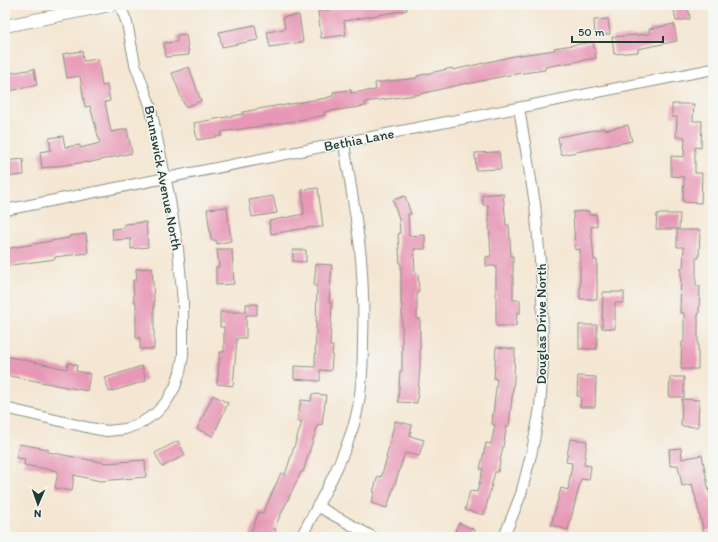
<svg xmlns="http://www.w3.org/2000/svg" width="718" height="542" viewBox="0 0 718 542" font-family="Itim,sans-serif">
	<style>
		.building { fill: #e798b6 }
		.lines { fill: none; stroke-linecap: round; stroke-linejoin: round }
		.minor-casing { stroke: #8a9283; stroke-width: 12 }
		.tertiary-casing { stroke: #8a9283; stroke-width: 14 }
		.minor { stroke: #fff; stroke-width: 10 }
		.tertiary { stroke: #fff; stroke-width: 12 }
		.labels { text-anchor: middle; dominant-baseline: central; stroke-width: 3; stroke-linejoin: round; paint-order: stroke }
		.street-label { font-size: 14px; fill: #1f3d34; stroke: #f6f6f2 }
	</style>
	<rect width="100%" height="100%" fill="#f6f6f2"/>
	<filter id="ink" filterUnits="userSpaceOnUse"><feTurbulence type="fractalNoise" baseFrequency=".025" numOctaves="2"/><feDisplacementMap in="SourceGraphic" scale="8" xChannelSelector="R" yChannelSelector="G"/><feConvolveMatrix kernelMatrix="1 2 1 2 8 2 1 2 1" color-interpolation-filters="sRGB"/></filter>
	<filter id="wash" filterUnits="userSpaceOnUse"><feTurbulence type="fractalNoise" baseFrequency=".012" numOctaves="4" result="noise"/><feDisplacementMap in="SourceGraphic" scale="16" xChannelSelector="R" yChannelSelector="G"/><feGaussianBlur stdDeviation="0.9" result="paint"/><feColorMatrix in="noise" values="0 0 0 0 0 0 0 0 0 0 0 0 0 0 0 0 0 1.4 0 .05"/><feComposite in="paint" operator="in"/></filter>
	<g filter="url(#wash)">
		<rect width="100%" height="100%" fill="#f4e6d2"/>
		<g id="blocks">
			<g class="building">
				<path d="M356 5H406L407 10 344 21 346 35 321 38 318 11 357 6Z"/>
				<path d="M688 6 690 19 676 21 674 9Z"/>
				<path d="M299 15 303 42 270 47 267 32 285 29 283 17Z"/>
				<path d="M608 19 610 34 595 35 594 20Z"/>
				<path d="M674 24 677 41 638 49V52L614 54 612 37 650 34 649 29Z"/>
				<path d="M255 25 258 40 222 47 219 32Z"/>
				<path d="M186 34 189 55 166 57 164 43 177 42V35Z"/>
				<path d="M593 42 596 58 545 67V70L509 75 467 84V83L416 95 365 102 366 106 324 112 325 115 289 122 221 132 222 136 197 140 194 123 243 114V112L280 105V106L313 100 328 98V97L333 96V92L351 90V93L376 90 375 83 417 78V76L452 68 453 70 514 56 555 50 554 48Z"/>
				<path d="M82 51 83 61 98 59 102 86 107 85 110 101 105 102 111 132 127 129 132 153 87 163V162L42 168 40 152 51 150 49 138 63 136 65 147 80 145V148L100 143 90 106 85 107 80 76 67 78 63 54Z"/>
				<path d="M189 67 201 101 185 107 172 73Z"/>
				<path d="M34 69 37 85 5 92V74Z"/>
				<path d="M672 104H694L693 121H702L701 148 695 147V173H702L701 203 683 202 684 177 671 176V156L684 157 685 137H676L677 117H672Z"/>
				<path d="M628 125 632 141 561 155 558 137 605 128V130Z"/>
				<path d="M499 152 501 169 476 170 475 153Z"/>
				<path d="M23 159 24 175 5 177V161Z"/>
				<path d="M318 188 323 227 306 228 271 234 269 221 304 214 302 190Z"/>
				<path d="M503 193 506 225H509L511 256H513V300H520V313H517L516 326H496V266H486V257L491 256 488 205H483L482 195Z"/>
				<path d="M273 196 277 213 252 217 249 200Z"/>
				<path d="M405 196 411 214H408L409 236 425 235V249H414L415 274H418L419 292H417V319H420V369L417 403 398 402 400 371H402V304H401V264H400L398 234H400L399 219 393 200Z"/>
				<path d="M227 207 231 241 217 244 216 240H211L207 209Z"/>
				<path d="M589 211V215L596 214 597 226 591 227 594 260H597V299H580V249L575 250 573 212Z"/>
				<path d="M657 214H680L679 229H656Z"/>
				<path d="M146 222 148 247 131 249V239L113 240 112 229 124 228V224Z"/>
				<path d="M677 230H700L699 258H696V286H700L699 314H698V369H681L682 342H684V313H680L681 268H683L684 247H677Z"/>
				<path d="M86 234 88 253 55 257V259L5 266V249L69 238V236Z"/>
				<path d="M217 249H232L234 284 216 285V267H219Z"/>
				<path d="M293 250H306V262L293 261Z"/>
				<path d="M316 264 332 265 329 302 332 303 330 346H333L331 371 320 370V381L294 379V366L315 367 317 286H314Z"/>
				<path d="M152 268 154 300V349H140V338H136V302H134L133 280H137L136 269Z"/>
				<path d="M603 292H624V303H615V329L602 328Z"/>
				<path d="M246 304H257V315H246V338H237L233 386 217 384 220 352H224V327H220V312H246Z"/>
				<rect x="579" y="325" width="18" height="24"/>
				<path d="M496 347 515 349 514 380 509 426H507L498 472H495L484 515 465 510 470 491 477 492 483 469H480L486 443 491 444 495 425 492 424 497 379H494Z"/>
				<path d="M5 356 67 369 68 363 77 365 76 371 90 374 87 391 5 375Z"/>
				<path d="M142 366 146 381 109 392 105 378Z"/>
				<path d="M578 376 596 377 595 407H580L581 396H577Z"/>
				<path d="M670 377H684V397H669Z"/>
				<path d="M312 394 326 395 322 425 318 424 303 472H301L274 529H276L273 537H249L259 512 263 513 281 473 285 475 302 422 297 421 301 400 311 401Z"/>
				<path d="M213 395 228 403 213 436 197 429Z"/>
				<path d="M682 399 699 400 698 427 681 426Z"/>
				<path d="M395 421 412 425 410 436 424 440 419 456 405 453 387 508 371 503 375 492H373L378 476 381 477 387 458H386Z"/>
				<path d="M570 439 587 441 584 465 591 466 589 480 581 479 568 530 551 525 561 488 568 490 572 463 566 462Z"/>
				<path d="M178 441 185 455 162 467 155 453Z"/>
				<path d="M19 444 48 449V452L106 463 145 460 146 477 100 481 74 475 72 491 55 488 58 471 24 465 25 459 16 458Z"/>
				<path d="M681 448 682 459 702 455 709 492 713 506V529L704 532 692 484 682 486 678 465 670 466 669 449Z"/>
				<path d="M459 523 475 530 472 537H452Z"/>
			</g>
		</g>
	</g>
	<g filter="url(#ink)">
		<use href="#blocks" fill-opacity="0" stroke="#8a9283" stroke-width="1"/>
		<g class="lines">
			<defs>
				<g id="minor">
					<path d="M5 210 713 69"/>
					<path d="M5 408 90 428 107 431 125 429 141 423 156 413 167 401 175 387 180 372 183 356V302L178 249 169 195 150 105 135 64 127 23 120 5"/>
					<path d="M317 506 373 537"/>
					<path d="M301 537C320 501 342 464 354 424 362 397 363 368 363 340 364 313 363 285 361 258 357 220 350 182 344 144"/>
					<path d="M504 537 521 494 532 451 540 408 543 363 542 284 535 204 519 108"/>
				</g>
				<path id="tertiary" d="M5 26 110 5"/>
			</defs>
			<use href="#minor" class="minor-casing"/>
			<use href="#tertiary" class="tertiary-casing"/>
			<use href="#minor" class="minor"/>
			<use href="#tertiary" class="tertiary"/>
		</g>
	</g>
	<g class="labels">
		<g class="street-label">
			<text transform="translate(359 140) rotate(-11)">Bethia Lane</text>
			<text transform="translate(163 178) rotate(79)">Brunswick Avenue North</text>
			<text transform="translate(541 324) rotate(-90)">Douglas Drive North</text>
		</g>
	</g>
	<rect width="718" height="542" fill="none" stroke="#f6f6f2" stroke-width="20"/>
	<g transform="translate(38 504) rotate(182)" stroke="#f6f6f2" stroke-width="3" paint-order="stroke">
	<path d="M0-3L7 15L0 10L-7 15Z" fill="#1f3d34"/>
	<text y="-6" font-size="11" font-weight="bold" text-anchor="middle" fill="#1f3d34">N</text>
	</g>
	<path d="M572 36v6h91v-6" fill="none" stroke="#1f3d34" stroke-width="2"/>
	<text x="578" y="36" font-size="12" fill="#1f3d34" stroke="#f6f6f2" stroke-width="3" paint-order="stroke">50 m</text>
</svg>
